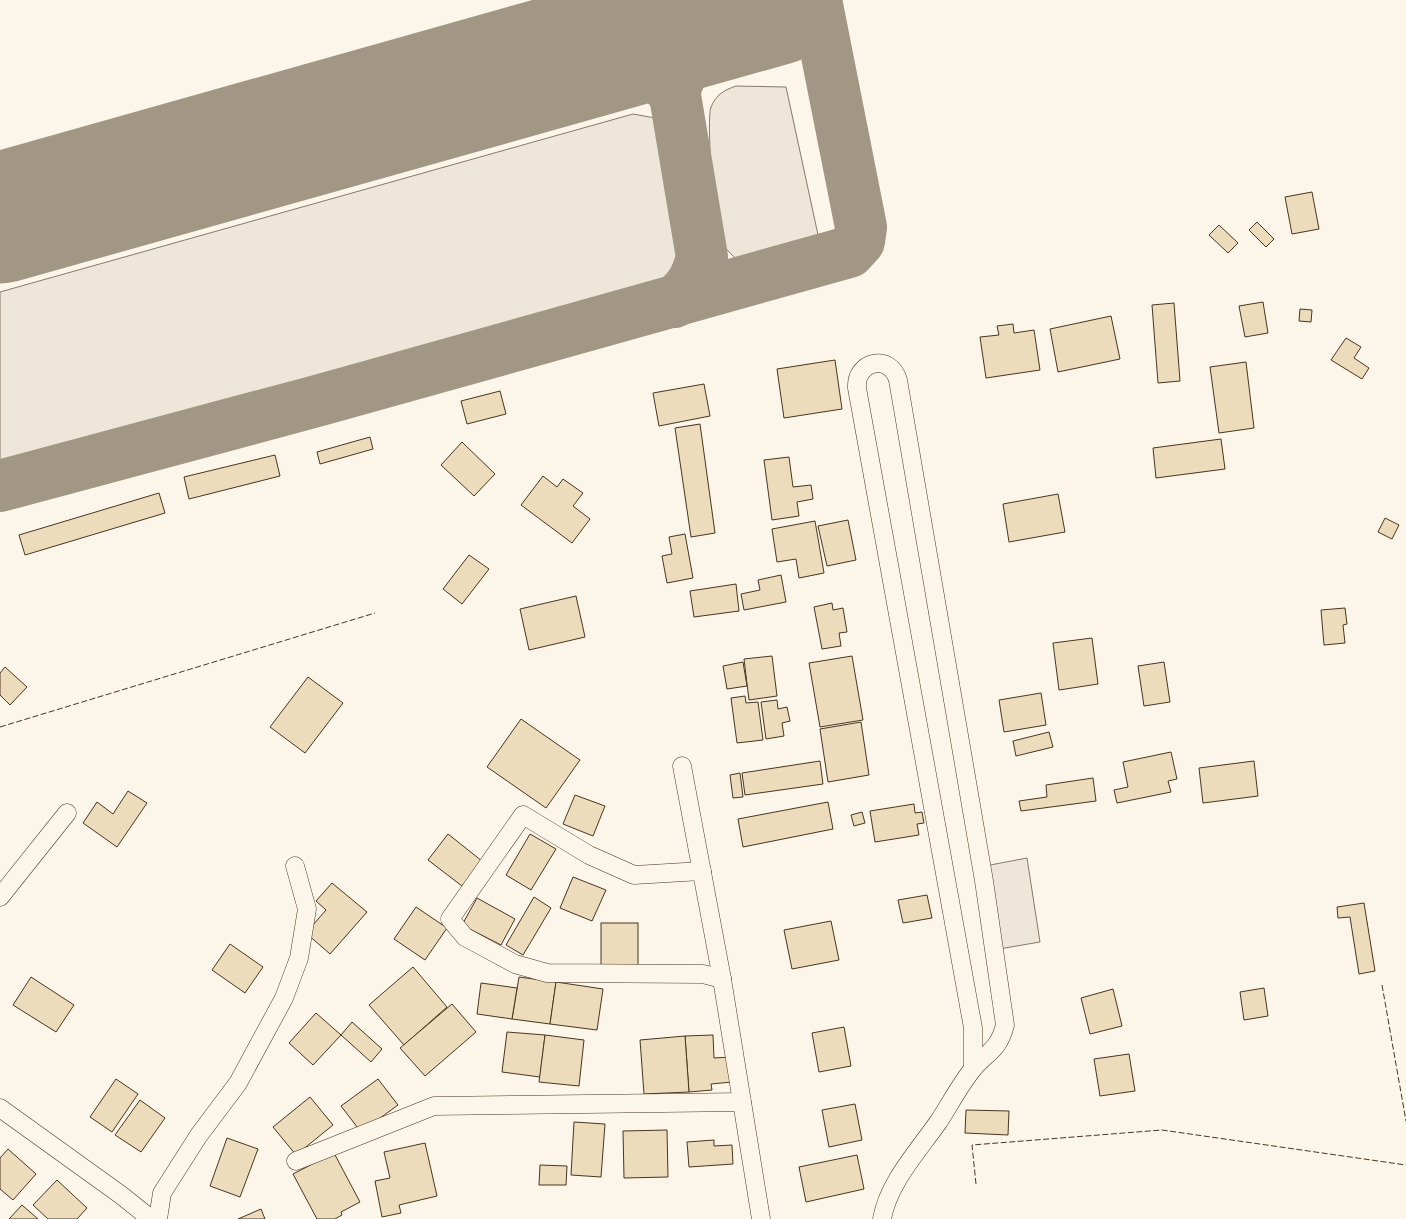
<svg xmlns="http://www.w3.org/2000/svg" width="1406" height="1219" viewBox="0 0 1406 1219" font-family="'Alegreya Sans',sans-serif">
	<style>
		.green { fill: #ede6d9; stroke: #887966 }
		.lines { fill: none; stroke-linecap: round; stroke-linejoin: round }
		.taxiway { stroke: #a29684; stroke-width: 52 }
		.runway { stroke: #a29684; stroke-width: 131 }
		.building { fill: #ecdcbc; stroke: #4a3520 }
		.minor-casing { stroke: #4a3520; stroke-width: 19 }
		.minor { stroke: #fbf6e9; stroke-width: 18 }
		.fence { stroke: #4a3520; stroke-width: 1; stroke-dasharray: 6 2.5; stroke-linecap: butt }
	</style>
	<rect width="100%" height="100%" fill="#fbf6e9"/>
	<g class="green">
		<path d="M736 86 786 87 820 244C804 250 764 269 748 265 735 261 724 248 719 236 714 221 706 120 711 107 716 95 724 90 736 86Z"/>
		<path d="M633 114 655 118 668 131 686 265C681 277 675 281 664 287L0 474V292Z"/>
		<path d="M1027 858 1040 942 999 949 985 866Z"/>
	</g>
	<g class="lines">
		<g class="taxiway">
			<path d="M659 0 702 257C697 277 691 289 674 302"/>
			<path d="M601 49C635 55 651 67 674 93"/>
			<path d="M674 93C683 62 699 40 719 15L698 9 680 0"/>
			<path d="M0 486 324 399 849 252 859 241 861 227 816 0"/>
		</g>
		<path class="runway" d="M0 218 774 0"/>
	</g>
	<g class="building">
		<path d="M1312 192 1319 229 1292 234 1285 197Z"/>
		<path d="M1257 222 1274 239 1266 247 1249 230Z"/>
		<path d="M1219 225 1238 243 1228 253 1209 235Z"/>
		<path d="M1263 302 1268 333 1245 337 1239 306Z"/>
		<path d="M1174 303 1180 381 1158 383 1152 305Z"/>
		<path d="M1300 309 1312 310 1311 322 1299 321Z"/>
		<path d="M1111 316 1120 359 1058 372 1050 329Z"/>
		<path d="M1013 324 1014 333 1034 330 1040 370 986 378 980 337 999 335 997 326Z"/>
		<path d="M1346 338 1361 347 1354 358 1369 368 1362 379 1331 360Z"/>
		<path d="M835 360 842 409 784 418 777 369Z"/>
		<path d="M1246 362 1254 428 1219 433 1210 367Z"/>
		<path d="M704 384 710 416 659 426 653 393Z"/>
		<path d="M500 391 506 414 467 424 461 401Z"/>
		<path d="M700 424 715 533 691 537 675 428Z"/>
		<path d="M370 437 373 449 320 464 317 452Z"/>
		<path d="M1221 439 1225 469 1156 478 1153 448Z"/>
		<path d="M462 442 495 474 474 496 441 465Z"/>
		<path d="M275 455 280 476 189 499 184 477Z"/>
		<path d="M789 457 793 487 811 485 813 499 797 502 799 516 772 520 764 460Z"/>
		<path d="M543 476 557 487 563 479 583 493 573 506 590 519 572 543 521 505Z"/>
		<path d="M159 493 165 513 25 555 19 535Z"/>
		<path d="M1058 494 1065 532 1009 542 1003 504Z"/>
		<path d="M1385 518 1399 525 1392 539 1378 532Z"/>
		<path d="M848 520 856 560 827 566 818 526Z"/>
		<path d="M815 521 824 573 799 578 796 559 777 562 772 529Z"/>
		<path d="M685 534 693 578 667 583 662 556 672 554 669 537Z"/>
		<path d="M469 555 489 569 462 604 443 589Z"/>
		<path d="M781 575 786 602 744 610 741 594 760 590 758 580Z"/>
		<path d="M736 584 739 611 694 617 690 591Z"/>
		<path d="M576 596 585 637 529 650 520 609Z"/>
		<path d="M832 603 833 610 843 608 847 632 839 633 841 646 822 649 814 607Z"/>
		<path d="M1345 608 1347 624 1343 625 1345 643 1324 645 1321 610Z"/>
		<path d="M1092 638 1098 684 1059 690 1053 643Z"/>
		<path d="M772 656 777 696 749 700 744 659Z"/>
		<path d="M852 656 863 720 820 727 809 663Z"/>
		<path d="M743 662 747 686 727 689 723 666Z"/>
		<path d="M1164 662 1170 702 1144 706 1138 666Z"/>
		<path d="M5 667 27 687 10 705 0 695V673Z"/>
		<path d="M308 677 343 703 305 753 270 727Z"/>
		<path d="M1041 693 1046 725 1004 732 999 700Z"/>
		<path d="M745 696 746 703 758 702 763 740 737 743 731 698Z"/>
		<path d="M777 700 778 709 787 707 790 721 782 723 784 736 766 739 761 702Z"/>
		<path d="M521 719 580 760 546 808 487 767Z"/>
		<path d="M861 722 869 775 828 782 820 729Z"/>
		<path d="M1049 732 1053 747 1016 756 1013 741Z"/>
		<path d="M1171 752 1177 779 1168 781 1171 792 1117 803 1114 790 1128 787 1123 762Z"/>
		<path d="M820 761 823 784 745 795 742 773Z"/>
		<path d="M1254 761 1258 796 1203 803 1199 768Z"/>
		<path d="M740 773 743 797 733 798 730 775Z"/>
		<path d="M1093 778 1096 801 1021 811 1019 801 1047 797 1046 785Z"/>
		<path d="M128 791 147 803 117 847 83 823 97 802 113 814Z"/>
		<path d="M575 795 605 806 593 836 563 824Z"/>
		<path d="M828 802 833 829 743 847 738 819Z"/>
		<path d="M914 804 915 813 922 812 924 823 917 824 919 835 875 842 870 811Z"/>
		<path d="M862 812 865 823 854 826 851 815Z"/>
		<path d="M448 834 482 861 462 886 428 860Z"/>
		<path d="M530 834 556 849 531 890 506 875Z"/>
		<path d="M573 877 606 890 592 921 560 908Z"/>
		<path d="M332 883 367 912 330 954 306 933 326 910 316 901Z"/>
		<path d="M927 895 932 918 903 923 898 900Z"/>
		<path d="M534 897 551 908 523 955 506 945Z"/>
		<path d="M477 898 515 919 501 945 462 925Z"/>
		<path d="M1364 903 1375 971 1359 974 1350 917 1338 918 1337 907Z"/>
		<path d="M416 907 447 928 425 960 394 939Z"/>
		<path d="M831 921 839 960 792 969 784 930Z"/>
		<rect x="601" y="923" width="37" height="45"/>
		<path d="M230 944 263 967 245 993 212 970Z"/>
		<path d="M413 967 447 1007 404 1045 369 1005Z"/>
		<path d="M31 977 74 1005 56 1032 13 1005Z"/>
		<path d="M519 977 556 982 550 1024 512 1019Z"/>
		<path d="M556 982 603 989 597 1030 550 1024Z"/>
		<path d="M481 983 517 988 512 1019 477 1014Z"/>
		<path d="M1264 988 1268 1016 1244 1020 1240 992Z"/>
		<path d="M1113 989 1122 1026 1090 1034 1081 998Z"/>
		<path d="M452 1004 476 1032 425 1076 400 1048Z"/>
		<path d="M316 1013 341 1035 313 1065 289 1043Z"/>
		<path d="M352 1022 382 1049 371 1062 341 1035Z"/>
		<path d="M844 1027 851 1066 819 1072 812 1033Z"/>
		<path d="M507 1032 545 1035 540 1077 502 1072Z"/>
		<path d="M545 1035 584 1040 579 1086 539 1082Z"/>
		<path d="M713 1035 714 1058 731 1057 732 1082 711 1084 712 1090 689 1092 685 1036Z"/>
		<path d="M685 1036 689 1092 644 1094 640 1040Z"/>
		<path d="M1129 1054 1135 1091 1100 1096 1094 1059Z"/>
		<path d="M116 1079 138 1094 112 1132 90 1117Z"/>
		<path d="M378 1079 398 1105 361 1132 341 1106Z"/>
		<path d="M310 1097 333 1125 296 1155 273 1127Z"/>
		<path d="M140 1100 165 1118 141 1152 115 1135Z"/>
		<path d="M855 1104 862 1140 829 1147 822 1110Z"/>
		<path d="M966 1110 1009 1111 1008 1135 965 1133Z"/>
		<path d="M574 1122 605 1124 601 1177 571 1175Z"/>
		<path d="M667 1130 668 1177 624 1178 623 1131Z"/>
		<path d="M227 1138 258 1149 240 1197 210 1186Z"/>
		<path d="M714 1140V1146L732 1145 733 1164 689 1167 687 1142Z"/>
		<path d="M425 1143 437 1196 399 1205 401 1213 382 1217 375 1181 390 1178 384 1152Z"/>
		<path d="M8 1149 36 1174 13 1200 0 1189V1158Z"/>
		<path d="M334 1153 360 1202 341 1212 342 1215 335 1219H317L293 1174Z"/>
		<path d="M857 1155 864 1189 806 1202 799 1167Z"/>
		<path d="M540 1165 567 1166 566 1185H539Z"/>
		<path d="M57 1180 87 1208 77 1219H48L33 1205Z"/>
		<path d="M22 1205 38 1219H9Z"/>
		<path d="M261 1209 265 1219H238Z"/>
	</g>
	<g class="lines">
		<defs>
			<g id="minor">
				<path d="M682 766 722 979 761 1219"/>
				<path d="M702 871 634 875 589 855 523 815 450 919 465 937 515 964 547 973 703 974 722 979"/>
				<path d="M0 897 67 813"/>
				<path d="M0 1108 121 1195 151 1219"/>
				<path d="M296 1161 434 1106 742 1102"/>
				<path d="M158 1219 162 1193 199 1135 238 1083 284 998 299 958 307 909 295 866"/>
				<path d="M882 1219C888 1183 919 1150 939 1121 950 1104 960 1085 972 1070 987 1051 998 1052 1005 1025L984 881 898 380C890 353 855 361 857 388L973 1028V1069"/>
			</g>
		</defs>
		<use href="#minor" class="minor-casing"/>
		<use href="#minor" class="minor"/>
		<g class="fence">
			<path d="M0 727 375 613"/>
			<path d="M1382 985 1406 1121"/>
			<path d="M976 1184 972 1145 1162 1130 1406 1165"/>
		</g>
	</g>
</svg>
